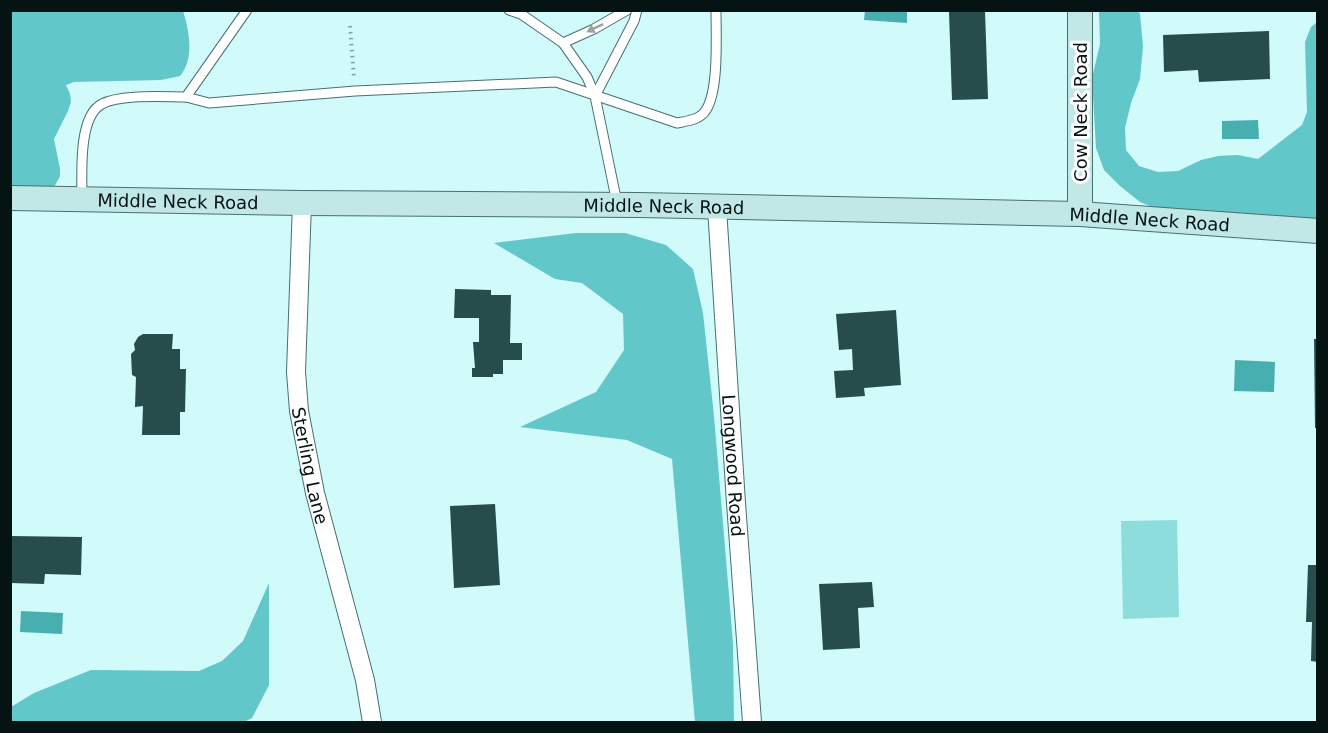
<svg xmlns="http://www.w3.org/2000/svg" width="1328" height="733" viewBox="0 0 1328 733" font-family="'DejaVu Sans',sans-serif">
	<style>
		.green { fill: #8edddd }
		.forest { fill: #61c7c8 }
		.water { fill: #47afaf }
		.building { fill: #274c4c }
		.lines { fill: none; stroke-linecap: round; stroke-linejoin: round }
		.service-casing { stroke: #496f6f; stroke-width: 11 }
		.minor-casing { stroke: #496f6f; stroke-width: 20 }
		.secondary-casing { stroke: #496f6f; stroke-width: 26 }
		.path { stroke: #83a1a1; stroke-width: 4; stroke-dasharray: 1.5 4.5; stroke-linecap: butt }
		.service { stroke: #fff; stroke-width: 9 }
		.minor { stroke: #fff; stroke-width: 18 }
		.secondary { stroke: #c2e7e7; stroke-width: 24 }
		.oneway { fill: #9ba1a1 }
		.labels { text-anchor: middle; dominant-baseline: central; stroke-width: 6; stroke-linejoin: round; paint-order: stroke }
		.street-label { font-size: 18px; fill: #051313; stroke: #fefefe }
	</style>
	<rect width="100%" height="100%" fill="#d1fafa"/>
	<path class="green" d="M1177 520 1179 617 1123 619 1121 521Z"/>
	<g class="forest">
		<path d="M11 11H183C189 30 195 59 180 76L161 80 74 82 66 85 70 94 71 102 68 111 54 139 60 169V176L54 187 11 198Z"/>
		<path d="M1099 11H1138L1140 14 1143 46 1140 79 1131 103 1125 128 1126 150 1139 166 1158 172 1178 171 1201 160 1218 156 1238 155 1258 159 1302 125 1307 112 1305 42 1311 27 1317 22V221L1162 211 1140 202 1120 186 1104 170 1096 148 1092 78 1100 44Z"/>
		<path d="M576 233H625L666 245 693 269 703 313 714 416 733 643 734 722H695L672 459 627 440 520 427 596 392 624 350 623 314 582 283 555 279 494 243Z"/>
		<path d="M269 583V685L252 718 244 722H11V707L34 693 91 670 199 671 222 661 243 641Z"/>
	</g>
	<g class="water">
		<path d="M865 11H907V23L864 20Z"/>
		<path d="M1258 120 1259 139H1222V121Z"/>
		<path d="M1235 360 1275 362 1274 392 1234 391Z"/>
		<path d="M21 611 63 613 62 634 20 632Z"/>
	</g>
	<g class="building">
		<path d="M985 11 988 99 952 100 949 12Z"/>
		<path d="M1269 31 1270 79 1199 82 1198 70 1164 72 1163 35Z"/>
		<path d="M455 289 491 290V295H511L510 343H522V360H503V374H493V377H472V368H475L473 342H479V318H454Z"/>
		<path d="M896 310 901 385 864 388 865 396 836 398 834 371 853 370 852 349 839 350 836 314Z"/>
		<path d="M143 334H173L172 349H180V369H186L185 412H180V435H142L143 406 135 407 136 377 132 375 131 354 135 350 134 344 138 337Z"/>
		<path d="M1314 339H1318V428H1315Z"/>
		<path d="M495 504 500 585 454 588 450 506Z"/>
		<path d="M10 536 82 537 81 575 45 574 44 584 10 583Z"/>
		<path d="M1308 565H1318V662L1311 661 1312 622H1306Z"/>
		<path d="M872 582 874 607 858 608 860 648 823 650 819 584Z"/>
	</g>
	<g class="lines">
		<defs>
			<g id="service">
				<path d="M509 10 521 14 563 43 587 77 595 96"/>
				<path d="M563 43 594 29 627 10"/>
				<path d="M186 97 209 103 355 91 556 82 677 123C687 121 700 120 706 110 719 90 716 36 716 10"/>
				<path d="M82 197C82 174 78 116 102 104 120 94 164 97 186 97L247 10"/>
				<path d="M617 203 595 96 634 21 637 10"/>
			</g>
			<g id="minor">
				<path id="s1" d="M302 203 296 372 299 411 315 493 365 680 372 722"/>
				<path id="s2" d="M717 208 736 503 752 722"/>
			</g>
			<g id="secondary">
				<path d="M1080 10V214"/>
				<path id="s3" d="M10 198 302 203 639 205 1080 214 1318 231"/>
			</g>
		</defs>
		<use href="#service" class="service-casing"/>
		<use href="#minor" class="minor-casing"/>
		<use href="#secondary" class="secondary-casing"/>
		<path class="path" d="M350 26 354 78"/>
		<use href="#service" class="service"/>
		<use href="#minor" class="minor"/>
		<use href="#secondary" class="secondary"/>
	</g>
	<defs><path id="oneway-solid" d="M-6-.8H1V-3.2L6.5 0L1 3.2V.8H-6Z" transform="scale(1.5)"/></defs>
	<use class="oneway" href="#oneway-solid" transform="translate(595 28) rotate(154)"/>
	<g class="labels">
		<g class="street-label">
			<text transform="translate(1080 112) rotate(-90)">Cow Neck Road</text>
			<text stroke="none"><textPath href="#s3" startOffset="168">Middle Neck Road</textPath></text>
			<text stroke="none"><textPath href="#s3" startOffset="654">Middle Neck Road</textPath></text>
			<text stroke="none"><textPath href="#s3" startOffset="1140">Middle Neck Road</textPath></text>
			<text stroke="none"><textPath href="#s1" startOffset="264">Sterling Lane</textPath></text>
			<text stroke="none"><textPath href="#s2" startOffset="258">Longwood Road</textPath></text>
		</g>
	</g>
	<rect width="1328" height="733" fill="none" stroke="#051313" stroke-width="24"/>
</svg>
